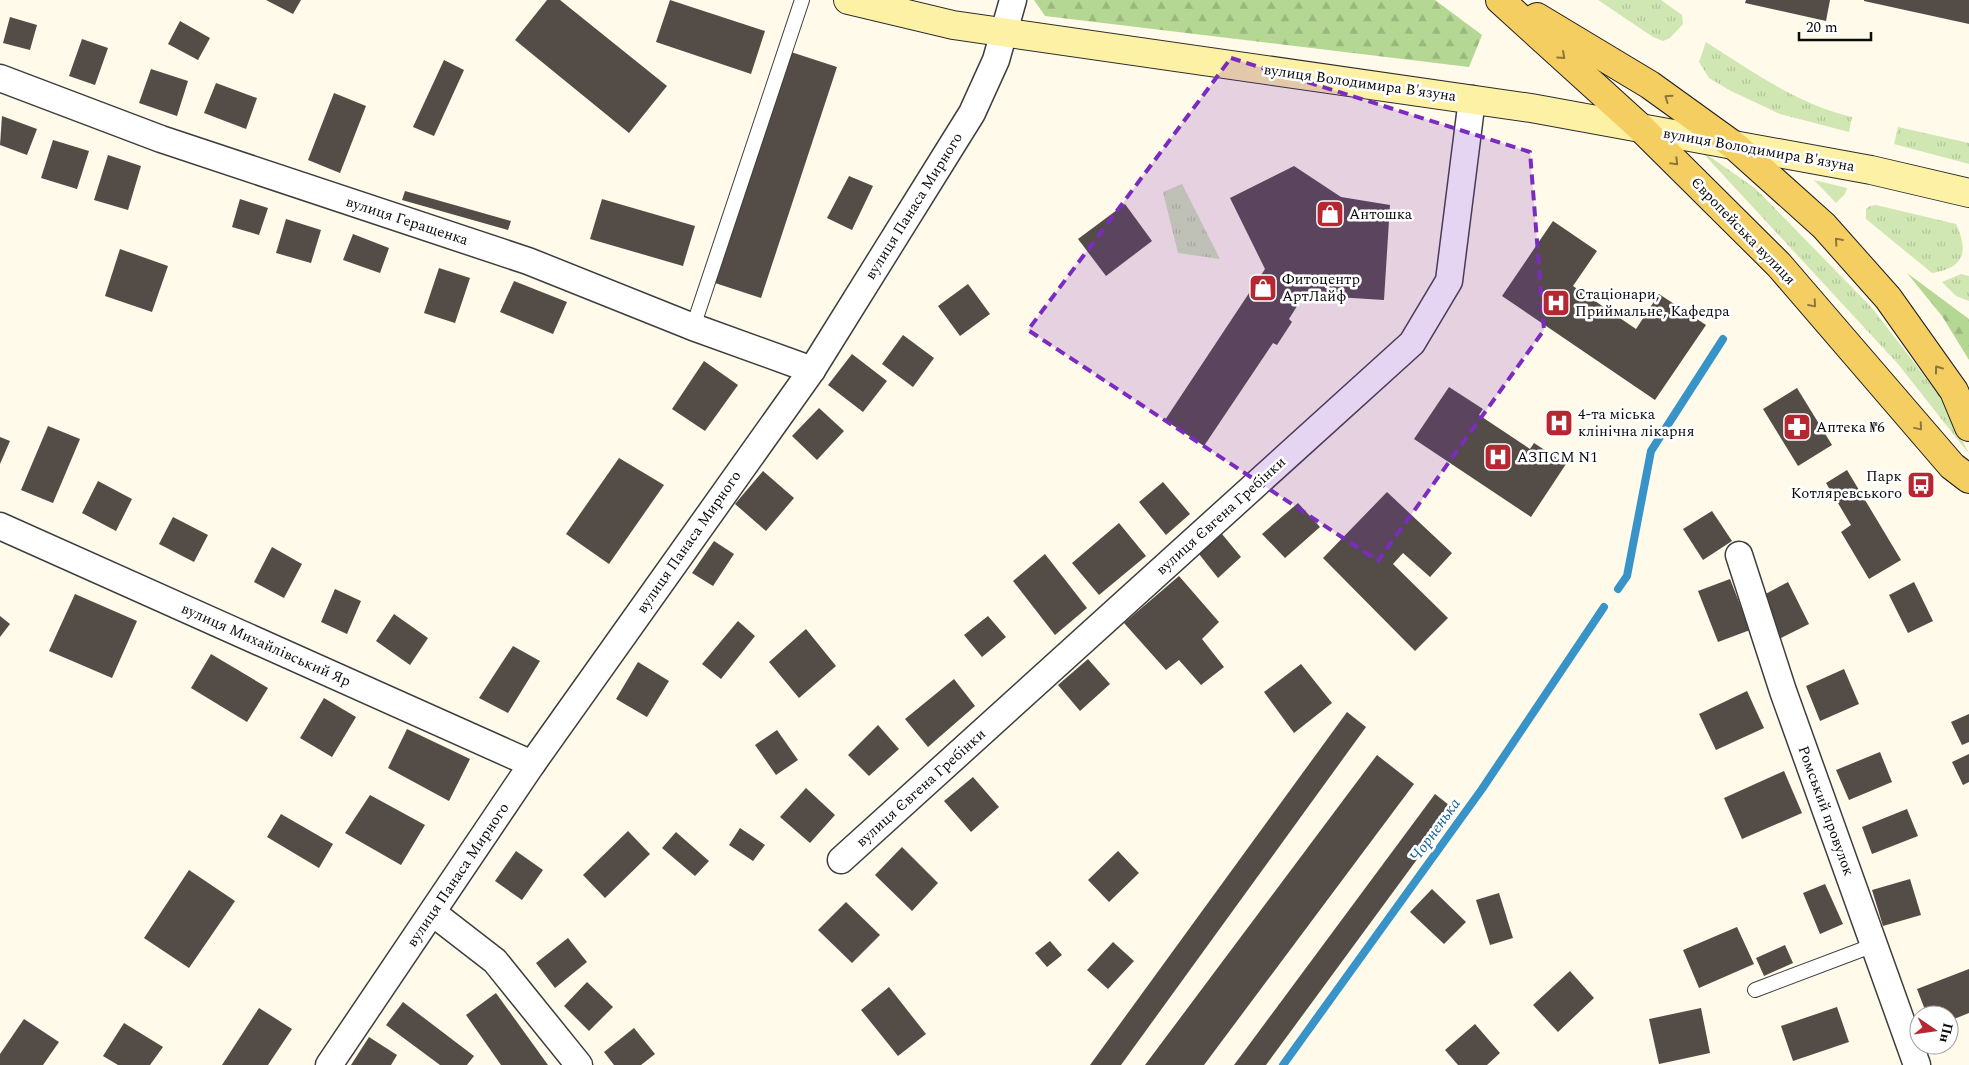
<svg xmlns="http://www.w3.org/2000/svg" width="1969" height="1065" viewBox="0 0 1969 1065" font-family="Spectral,serif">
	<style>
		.grass { fill: url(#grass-tufts) }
		.forest { fill: url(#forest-firs) }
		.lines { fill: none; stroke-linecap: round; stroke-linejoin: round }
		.stream { stroke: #3893c9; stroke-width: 8 }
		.building { fill: #534c47 }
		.lane-casing { stroke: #3e3e3e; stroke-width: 16 }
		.street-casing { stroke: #3e3e3e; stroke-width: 29 }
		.secondary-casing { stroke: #2d2d2d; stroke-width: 30 }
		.primary-casing { stroke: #1c1c1c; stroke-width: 30 }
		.lane { stroke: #fff; stroke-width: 14 }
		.street { stroke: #fff; stroke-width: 26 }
		.secondary { stroke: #fdf1a5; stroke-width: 28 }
		.primary { stroke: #f5ce62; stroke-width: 28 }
		.oneway { stroke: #8c763b }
		.marked { fill: #7b2cbf; fill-opacity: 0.2; stroke: #7b2cbf; stroke-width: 4; stroke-dasharray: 10 6; stroke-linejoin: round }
		.labels { text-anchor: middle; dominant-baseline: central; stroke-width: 5; stroke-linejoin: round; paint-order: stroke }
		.street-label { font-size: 15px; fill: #0b0b0b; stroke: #fff }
		.poi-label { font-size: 15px; fill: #0b0b0b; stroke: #fff; text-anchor: start }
		.water-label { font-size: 16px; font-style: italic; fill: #186398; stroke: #fff }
	</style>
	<defs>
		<pattern id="grass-tufts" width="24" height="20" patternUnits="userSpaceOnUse" patternTransform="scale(1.25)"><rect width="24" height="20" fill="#d0e7b4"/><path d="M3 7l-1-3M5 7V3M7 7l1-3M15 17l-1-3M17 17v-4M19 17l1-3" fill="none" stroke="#b1c599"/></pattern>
		<pattern id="forest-firs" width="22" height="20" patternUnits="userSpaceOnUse" patternTransform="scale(1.25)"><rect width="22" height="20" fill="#b4d794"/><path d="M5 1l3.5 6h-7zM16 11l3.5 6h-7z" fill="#99b77e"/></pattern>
	</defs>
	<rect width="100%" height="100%" fill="#fffae9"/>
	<g class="grass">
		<path d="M1598 0H1661L1682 15 1683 24 1670 38 1663 41 1653 37Z"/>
		<path d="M1706 42C1753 72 1797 104 1852 117L1849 132 1780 114 1729 90 1709 78 1699 62Z"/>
		<path d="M1898 127 1969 143V164L1894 144Z"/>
		<path d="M1699 149 1756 189 1872 308 1942 399 1969 454 1898 364Z"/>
		<path d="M1814 180 1847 188 1845 194 1836 203Z"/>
		<path d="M1182 184 1220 259 1178 253 1163 192Z"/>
		<path d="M1876 205 1956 224C1969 252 1964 268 1932 273L1866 219V209L1870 206Z"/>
		<path d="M1961 274 1969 276V301L1956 296 1942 282Z"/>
	</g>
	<g class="forest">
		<path d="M1034 0H1435L1482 35 1469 67 1045 16Z"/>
		<path d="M1907 273 1969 319V360L1942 316Z"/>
	</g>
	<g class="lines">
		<g class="stream">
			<path d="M1618 589 1627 576 1651 451 1723 339"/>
			<path d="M1283 1065 1482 789 1604 607"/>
		</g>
	</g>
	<g class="building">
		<path d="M266 0H301L293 14Z"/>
		<path d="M547 0H560L667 86 629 133 515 40Z"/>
		<path d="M670 0 765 31 751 74 656 42Z"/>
		<path d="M1746 0H1830L1826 21 1745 3Z"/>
		<path d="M1864 0H1969V24L1864 1Z"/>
		<path d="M10 17 37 25 30 50 3 43Z"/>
		<path d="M180 21 210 38 198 60 168 44Z"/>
		<path d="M82 39 108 48 95 85 69 76Z"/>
		<path d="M791 52 837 67 761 298 715 283Z"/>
		<path d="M444 60 464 70 434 136 413 127Z"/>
		<path d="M151 69 188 81 177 116 139 103Z"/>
		<path d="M216 83 257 98 246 129 204 113Z"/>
		<path d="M334 93 366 106 340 173 308 160Z"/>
		<path d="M2 116 37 129 27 155 0 145Z"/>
		<path d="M53 140 89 151 77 189 41 178Z"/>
		<path d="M108 155 141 166 128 210 94 200Z"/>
		<path d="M1294 166 1341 197 1390 205 1384 300 1304 295 1289 319 1292 322 1277 345 1273 343 1204 446 1165 420 1265 269 1230 198Z"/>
		<path d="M849 176 873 186 852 230 827 218Z"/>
		<path d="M405 191 511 221 508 230 402 200Z"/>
		<path d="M240 199 268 208 259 235 232 227Z"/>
		<path d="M602 199 695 226 683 266 590 239Z"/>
		<path d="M1125 204 1152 241 1106 276 1078 239Z"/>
		<path d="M286 219 321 230 311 263 276 253Z"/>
		<path d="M1553 221 1597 251 1573 286 1636 329 1659 294 1706 325 1655 400 1502 296Z"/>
		<path d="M353 234 389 248 380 273 343 260Z"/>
		<path d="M120 249 168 266 152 312 105 296Z"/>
		<path d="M439 268 470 278 455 323 424 313Z"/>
		<path d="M514 281 567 302 553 334 500 312Z"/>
		<path d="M968 284 990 314 960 336 938 306Z"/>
		<path d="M903 335 934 358 913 387 882 364Z"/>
		<path d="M852 354 887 381 863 412 828 385Z"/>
		<path d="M704 361 738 385 705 431 672 409Z"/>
		<path d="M1449 387 1483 409 1479 415 1530 449 1534 443 1566 464 1531 517 1414 439Z"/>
		<path d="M1797 388 1832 445 1798 466 1763 409Z"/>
		<path d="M819 408 844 431 817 460 792 436Z"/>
		<path d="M48 426 80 439 53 503 21 490Z"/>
		<path d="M0 437 10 441 0 464Z"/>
		<path d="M619 458 664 485 609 564 566 534Z"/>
		<path d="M1847 470 1901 560 1869 579 1841 532 1851 525 1826 483Z"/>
		<path d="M763 471 794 498 766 531 735 504Z"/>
		<path d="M98 481 132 499 116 531 82 513Z"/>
		<path d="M1163 482 1190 514 1166 535 1139 502Z"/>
		<path d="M1387 492 1452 553 1430 577 1403 553 1393 564 1448 618 1415 651 1323 558Z"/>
		<path d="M1298 503 1320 527 1285 558 1262 534Z"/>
		<path d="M1712 511 1732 541 1703 560 1683 529Z"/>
		<path d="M173 517 208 535 194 562 159 544Z"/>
		<path d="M1119 523 1146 556 1099 595 1072 563Z"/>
		<path d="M1222 534 1241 557 1218 578 1199 554Z"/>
		<path d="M714 541 734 554 713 586 692 573Z"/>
		<path d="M272 547 302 564 284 598 254 582Z"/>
		<path d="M1045 554 1087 608 1055 635 1013 581Z"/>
		<path d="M1179 576 1219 622 1202 639 1224 667 1201 685 1179 660 1166 670 1124 623Z"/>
		<path d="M1730 579 1750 630 1718 642 1698 591Z"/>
		<path d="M1788 582 1809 624 1779 639 1758 598Z"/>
		<path d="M1914 582 1933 621 1908 633 1889 595Z"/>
		<path d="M335 589 361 601 347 634 321 622Z"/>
		<path d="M75 594 137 621 112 678 49 651Z"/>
		<path d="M394 614 428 638 410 665 376 641Z"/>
		<path d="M0 616 10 624 0 637Z"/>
		<path d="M988 616 1006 637 982 657 964 635Z"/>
		<path d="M738 621 755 636 721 679 702 664Z"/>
		<path d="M806 629 836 666 799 698 769 662Z"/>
		<path d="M513 646 540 661 508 713 479 698Z"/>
		<path d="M211 654 268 688 247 722 191 688Z"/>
		<path d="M1088 659 1110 684 1080 711 1058 685Z"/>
		<path d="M638 662 669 681 647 717 616 699Z"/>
		<path d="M1301 664 1332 703 1294 733 1264 692Z"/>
		<path d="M1844 669 1859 704 1820 721 1806 686Z"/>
		<path d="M954 679 975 706 928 747 905 719Z"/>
		<path d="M1747 691 1764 728 1716 750 1699 714Z"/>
		<path d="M324 698 356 717 332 757 300 738Z"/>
		<path d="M1347 712 1366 727 1121 1065H1090Z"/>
		<path d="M1969 714V742L1962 745 1951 722Z"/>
		<path d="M878 725 899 749 869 776 848 755Z"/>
		<path d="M407 729 470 759 449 801 388 768Z"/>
		<path d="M777 730 798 760 776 775 755 745Z"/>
		<path d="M1880 752 1892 782 1849 800 1836 770Z"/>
		<path d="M1969 754V782L1963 785 1952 762Z"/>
		<path d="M1377 755 1414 784 1204 1065H1145Z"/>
		<path d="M1784 771 1802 813 1742 839 1724 798Z"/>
		<path d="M973 777 999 807 971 832 944 801Z"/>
		<path d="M806 788 835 815 810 843 780 817Z"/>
		<path d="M1435 794 1454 809 1266 1065H1234Z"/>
		<path d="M370 795 425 825 401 865 345 833Z"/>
		<path d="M1907 809 1918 836 1872 854 1862 827Z"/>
		<path d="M281 814 333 844 319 868 267 837Z"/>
		<path d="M740 828 765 845 753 861 729 845Z"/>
		<path d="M628 831 650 854 605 898 583 875Z"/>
		<path d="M676 832 709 861 695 876 662 848Z"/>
		<path d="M902 847 938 883 912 911 875 875Z"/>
		<path d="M516 851 543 870 522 900 495 881Z"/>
		<path d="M1118 851 1139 873 1109 902 1088 880Z"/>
		<path d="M189 870 235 901 189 968 144 938Z"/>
		<path d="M1910 879 1921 915 1883 926 1872 890Z"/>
		<path d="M1825 884 1843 924 1820 934 1803 893Z"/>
		<path d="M1432 889 1466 922 1444 944 1410 912Z"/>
		<path d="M1499 893 1513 938 1490 945 1476 900Z"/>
		<path d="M846 902 880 935 852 963 818 930Z"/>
		<path d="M1737 927 1754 964 1699 988 1683 950Z"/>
		<path d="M568 938 587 962 555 988 536 963Z"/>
		<path d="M1050 941 1062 955 1047 967 1035 953Z"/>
		<path d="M1113 942 1134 961 1108 989 1087 970Z"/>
		<path d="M1785 945 1793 963 1764 976 1756 958Z"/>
		<path d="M1969 969V1013L1949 1021V1015H1927L1917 989Z"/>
		<path d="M1570 971 1594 998 1558 1032 1533 1005Z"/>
		<path d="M587 982 613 1007 589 1031 564 1006Z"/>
		<path d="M889 987 926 1034 898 1056 861 1010Z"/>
		<path d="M496 993 548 1065H501L466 1015Z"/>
		<path d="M403 1002 474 1056 467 1065H440L386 1025Z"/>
		<path d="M1837 1007 1849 1042 1793 1061 1781 1026Z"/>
		<path d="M259 1008 292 1029 268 1065H222Z"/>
		<path d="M1701 1008 1710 1053 1659 1064 1649 1019Z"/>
		<path d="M24 1019 59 1042 43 1065H0V1054Z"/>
		<path d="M124 1023 163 1047 150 1065H118L103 1056Z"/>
		<path d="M1475 1024 1500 1053 1487 1065H1458L1445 1050Z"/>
		<path d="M634 1028 655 1054 641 1065H614L604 1052Z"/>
		<path d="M369 1037 397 1055 391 1065H351Z"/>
	</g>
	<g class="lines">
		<defs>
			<g id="lane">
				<path d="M693 327 802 0"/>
				<path d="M1755 990 1874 945"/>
			</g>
			<g id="street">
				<path d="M0 78 161 139 528 261 693 327 812 370"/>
				<path d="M0 526 532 764"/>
				<path d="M1739 555 1783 691 1917 1065"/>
				<path d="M841 860 1412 343 1449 281 1472 99"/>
				<path d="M433 913 495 961 579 1065"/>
				<path d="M329 1065 532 764 812 370 972 113 996 60 1013 0"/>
			</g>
			<path id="secondary" d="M848 0 953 25 1531 108 1871 170 1969 193"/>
			<g id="primary">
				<path d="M1500 0 1641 128 1779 265 1952 466 1969 479"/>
				<path d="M1537 17 1650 85 1736 147 1824 226 1888 298 1954 391 1969 427"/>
			</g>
		</defs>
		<use href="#lane" class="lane-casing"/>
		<use href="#street" class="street-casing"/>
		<use href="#secondary" class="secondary-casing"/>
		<use href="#primary" class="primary-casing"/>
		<use href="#lane" class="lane"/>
		<use href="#street" class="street"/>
		<use href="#secondary" class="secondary"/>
		<use href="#primary" class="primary"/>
	</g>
	<defs><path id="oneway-chevron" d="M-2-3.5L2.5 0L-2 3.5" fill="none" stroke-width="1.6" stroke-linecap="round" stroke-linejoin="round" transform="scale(1.25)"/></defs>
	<g class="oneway">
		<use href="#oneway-chevron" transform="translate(1562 56) rotate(42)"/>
		<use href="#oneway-chevron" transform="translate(1668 98) rotate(-145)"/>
		<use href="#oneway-chevron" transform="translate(1675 162) rotate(45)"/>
		<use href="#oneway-chevron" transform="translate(1838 241) rotate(-131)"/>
		<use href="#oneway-chevron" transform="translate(1813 304) rotate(49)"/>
		<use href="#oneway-chevron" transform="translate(1938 369) rotate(-126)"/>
		<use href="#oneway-chevron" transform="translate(1919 427) rotate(50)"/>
	</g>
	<path class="marked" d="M1231 58 1530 152 1544 330 1378 561 1028 330Z"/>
	<defs>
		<symbol id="shop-square" viewBox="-11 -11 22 22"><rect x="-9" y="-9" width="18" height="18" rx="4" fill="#b62732" stroke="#fff"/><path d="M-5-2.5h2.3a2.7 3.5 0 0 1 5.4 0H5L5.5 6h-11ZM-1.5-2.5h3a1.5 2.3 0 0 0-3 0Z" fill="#fff"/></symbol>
		<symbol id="hospital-square" viewBox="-11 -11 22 22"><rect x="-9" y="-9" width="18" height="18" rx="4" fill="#b62732" stroke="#fff"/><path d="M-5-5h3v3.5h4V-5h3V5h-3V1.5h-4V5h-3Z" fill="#fff"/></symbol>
		<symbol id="pharmacy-square" viewBox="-11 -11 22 22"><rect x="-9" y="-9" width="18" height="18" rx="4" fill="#b62732" stroke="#fff"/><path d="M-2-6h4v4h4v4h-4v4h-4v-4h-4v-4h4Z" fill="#fff"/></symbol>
		<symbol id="bus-square" viewBox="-11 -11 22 22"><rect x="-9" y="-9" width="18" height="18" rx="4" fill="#b62732" stroke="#fff"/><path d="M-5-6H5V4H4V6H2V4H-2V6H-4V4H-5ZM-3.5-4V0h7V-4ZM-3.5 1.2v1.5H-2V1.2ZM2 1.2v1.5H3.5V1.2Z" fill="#fff"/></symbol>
	</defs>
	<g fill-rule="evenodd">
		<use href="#shop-square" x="1314" y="198" width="32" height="32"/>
		<use href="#shop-square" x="1247" y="272" width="32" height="32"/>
		<use href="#hospital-square" x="1540" y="287" width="32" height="32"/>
		<use href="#hospital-square" x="1543" y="407" width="32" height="32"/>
		<use href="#pharmacy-square" x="1781" y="411" width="32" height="32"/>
		<use href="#hospital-square" x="1482" y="441" width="32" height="32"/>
		<use href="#bus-square" x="1905" y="469" width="32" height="32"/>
	</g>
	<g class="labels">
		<g class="street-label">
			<text transform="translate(1360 83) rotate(8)">вулиця Володимира В'язуна</text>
			<text transform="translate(1759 150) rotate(10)">вулиця Володимира В'язуна</text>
			<text transform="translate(914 206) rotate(-58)">вулиця Панаса Мирного</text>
			<text transform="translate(407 221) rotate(18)">вулиця Геращенка</text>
			<text transform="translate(1743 231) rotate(46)">Європейська вулиця</text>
			<text transform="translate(1221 516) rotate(-42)">вулиця Євгена Гребінки</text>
			<text transform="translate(689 542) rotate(-55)">вулиця Панаса Мирного</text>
			<text transform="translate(266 645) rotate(24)">вулиця Михайлівський Яр</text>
			<text transform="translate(921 788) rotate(-42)">вулиця Євгена Гребінки</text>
			<text transform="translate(1826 811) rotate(70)">Ромський провулок</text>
			<text transform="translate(458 875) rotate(-56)">вулиця Панаса Мирного</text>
		</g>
		<g class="poi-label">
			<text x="1349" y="214">Антошка</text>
			<text x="1282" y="279">Фитоцентр<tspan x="1282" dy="17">АртЛайф</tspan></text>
			<text x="1575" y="294">Стаціонари,<tspan x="1575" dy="17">Приймальне, Кафедра</tspan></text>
			<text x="1578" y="414">4-та міська<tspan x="1578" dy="17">клінічна лікарня</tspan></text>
			<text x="1816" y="427">Аптека №6</text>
			<text x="1517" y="457">АЗПСМ N1</text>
			<text x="1902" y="476" text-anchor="end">Парк<tspan x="1902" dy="17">Котляревського</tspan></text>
		</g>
		<g class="water-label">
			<text transform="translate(1435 830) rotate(-54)">Чорненька</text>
		</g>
	</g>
	<g transform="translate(1934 1030) rotate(103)"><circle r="24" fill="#ffffff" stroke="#9d9d9d"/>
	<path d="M0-4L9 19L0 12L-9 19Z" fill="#b62732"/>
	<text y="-8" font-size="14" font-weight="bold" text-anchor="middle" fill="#0b0b0b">Пн</text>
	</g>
	<path d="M1799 32v8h72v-8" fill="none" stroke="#0b0b0b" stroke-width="2.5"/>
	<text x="1806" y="32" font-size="15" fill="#0b0b0b" stroke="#ffffff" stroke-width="4" paint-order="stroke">20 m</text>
</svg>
